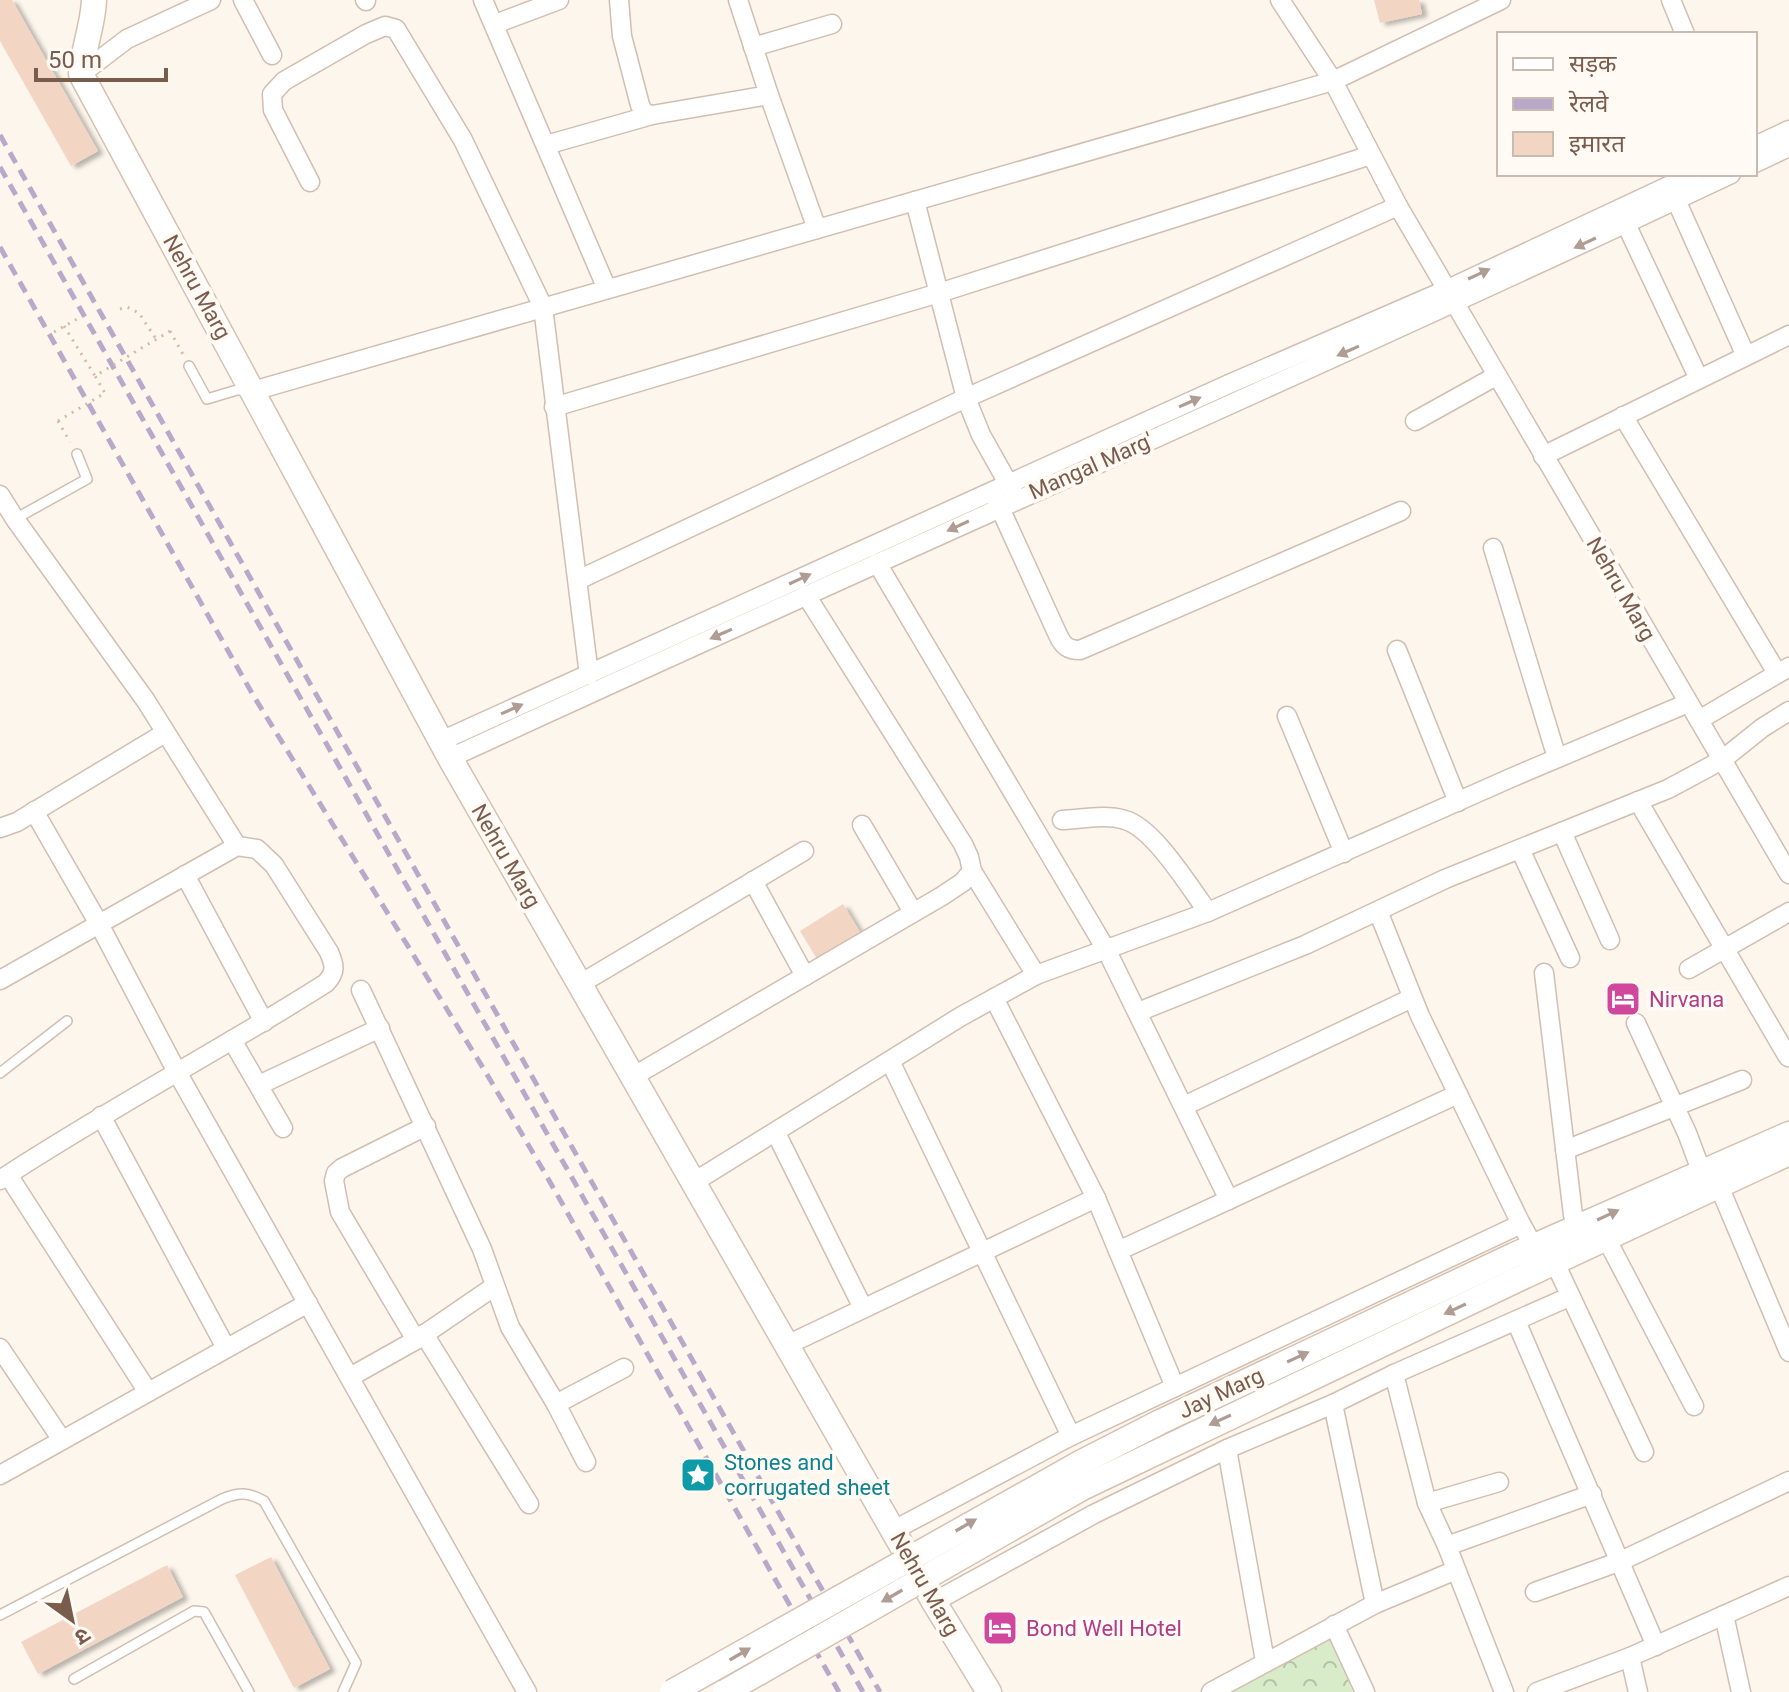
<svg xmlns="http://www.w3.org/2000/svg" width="1789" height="1692" viewBox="0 0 1789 1692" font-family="Roboto,'Noto Sans Devanagari',sans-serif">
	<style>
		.park { fill: url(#park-crowns) }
		.building { fill: #f3d5c3; filter: url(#shadow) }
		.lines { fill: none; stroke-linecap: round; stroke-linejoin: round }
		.lane-casing { stroke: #d1beb0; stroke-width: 12 }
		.street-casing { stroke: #d1beb0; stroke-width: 21 }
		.secondary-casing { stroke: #d6c0b0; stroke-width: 27 }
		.path { stroke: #d9b8a5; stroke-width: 3; stroke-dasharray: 2 6; stroke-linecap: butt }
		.lane { stroke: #fff; stroke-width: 9 }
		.street { stroke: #fff; stroke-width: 18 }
		.secondary { stroke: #fff; stroke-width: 24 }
		.rail { stroke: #b9a8c9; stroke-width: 5; stroke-dasharray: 12 8; stroke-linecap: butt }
		.secondary-bridge-casing { stroke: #d6c0b0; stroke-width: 27; stroke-linecap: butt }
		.path-bridge { stroke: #d9b8a5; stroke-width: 3; stroke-dasharray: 2 6; stroke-linecap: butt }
		.secondary-bridge { stroke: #fff; stroke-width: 24 }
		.oneway { fill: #af9d94 }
		.labels { text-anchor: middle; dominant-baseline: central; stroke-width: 8; stroke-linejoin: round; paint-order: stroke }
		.street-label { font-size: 22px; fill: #7a5c4d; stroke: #fffaf3 }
		.hotel-label { font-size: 22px; fill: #b23c85; stroke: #fffaf3; text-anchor: start }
		.culture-label { font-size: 22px; fill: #0d838f; stroke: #fffaf3; text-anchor: start }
	</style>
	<defs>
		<pattern id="park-crowns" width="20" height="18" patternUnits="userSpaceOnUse" patternTransform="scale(2)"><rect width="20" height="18" fill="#d8ecc9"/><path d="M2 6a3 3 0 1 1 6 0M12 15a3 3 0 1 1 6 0" fill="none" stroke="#b4c2a5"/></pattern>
		<filter id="shadow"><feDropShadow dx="5.5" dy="3" stdDeviation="2" flood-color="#0004"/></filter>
	</defs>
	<rect width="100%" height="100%" fill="#fdf6ec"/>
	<path class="park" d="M1331 1639 1353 1692H1233Z"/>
	<g class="building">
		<path d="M0 0H12L98 151 71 166 0 41Z"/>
		<path d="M1374 0H1419L1422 14 1380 23Z"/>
		<path d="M843 904 863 937 820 964 800 931Z"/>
		<path d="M271 1557 330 1669 294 1688 235 1575Z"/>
		<path d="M167 1565 183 1597 38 1674 21 1642Z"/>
	</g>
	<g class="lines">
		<defs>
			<g id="lane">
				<path d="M189 366 207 399 237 390H250"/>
				<path d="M15 519 87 479 77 454"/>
				<path d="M0 1073 67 1021"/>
				<path d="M0 1615 222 1499C239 1492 248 1492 264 1501L356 1663 343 1692"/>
				<path d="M74 1679 194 1611 204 1612 249 1692"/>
			</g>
			<g id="street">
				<path d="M243 0 272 55"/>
				<path d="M365 0 366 1"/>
				<path d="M483 0 607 289"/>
				<path d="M619 0 622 36 640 105 644 113 652 115 769 95"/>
				<path d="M738 0 769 95 817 229"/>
				<path d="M1280 0 1333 81 1398 206 1789 874"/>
				<path d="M1671 0 1685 34"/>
				<path d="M495 24 559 0"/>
				<path d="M753 47 832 24"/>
				<path d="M81 74 127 39 211 0"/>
				<path d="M546 145 652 115"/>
				<path d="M1755 146 1789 130"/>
				<path d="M1755 163 1789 147"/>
				<path d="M310 182 273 110 272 94 284 81 366 34 385 26 396 29 463 140 543 307 589 675"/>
				<path d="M1676 200 1746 356"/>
				<path d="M915 201 966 398 981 435 1013 492"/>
				<path d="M1626 224 1699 379"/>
				<path d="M253 391 1333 81 1501 0"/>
				<path d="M554 407 939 293 1371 155"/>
				<path d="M1623 416 1777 673"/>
				<path d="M1415 421 1496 376"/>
				<path d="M1543 456 1789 335"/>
				<path d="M0 495 15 519 146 701 237 846"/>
				<path d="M995 497 1058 635C1063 646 1068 650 1080 650L1401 511"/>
				<path d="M1493 548 1557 758"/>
				<path d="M877 563 1107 951 1229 1200"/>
				<path d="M578 580 966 398 1398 206"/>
				<path d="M1397 650 1458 802"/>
				<path d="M1287 716 1344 853"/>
				<path d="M1699 720 1789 667"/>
				<path d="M441 741 1229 384 1446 290 1694 174"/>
				<path d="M450 758C876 561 1307 374 1731 174"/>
				<path d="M1638 801 1788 1057"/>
				<path d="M34 811 99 924 177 1072 527 1692"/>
				<path d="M1062 820C1082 819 1106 814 1125 820 1154 828 1190 888 1208 912"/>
				<path d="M862 825 913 912"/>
				<path d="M0 828 17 822 165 733"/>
				<path d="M1562 832 1610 940"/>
				<path d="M1520 849 1570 958"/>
				<path d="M972 871 1036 975"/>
				<path d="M185 875 264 1022"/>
				<path d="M753 881 805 976"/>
				<path d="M1378 911 1420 1016 1521 1224 1534 1247"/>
				<path d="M1689 969 1789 912"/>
				<path d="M1544 973 1573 1215 1578 1229"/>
				<path d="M0 980 237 846 257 849 274 865 329 952C335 966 336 972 326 983 219 1051 106 1110 0 1180"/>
				<path d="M580 984 804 851"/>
				<path d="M361 990 482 1249 510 1327 556 1404 586 1462"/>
				<path d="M994 998 1096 1198 1175 1387"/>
				<path d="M1138 1012 1305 945 1445 879 1668 789 1722 760 1762 728 1789 711"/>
				<path d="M1636 1023 1687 1133 1702 1173"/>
				<path d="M232 1040 283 1128"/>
				<path d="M890 1061 1071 1436"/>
				<path d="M634 1076 942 896 963 882 972 871 969 857 963 844 806 595"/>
				<path d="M259 1085 380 1028"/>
				<path d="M1184 1106 1412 998"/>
				<path d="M101 1116 226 1348"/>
				<path d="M776 1133 863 1308"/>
				<path d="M1565 1150 1742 1080"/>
				<path d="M8 1175 148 1392"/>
				<path d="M694 1182 960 1017 1036 975 1208 912 1513 777 1688 703"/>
				<path d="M1719 1186 1789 1352"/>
				<path d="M1606 1238 1694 1406"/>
				<path d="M1118 1251 1458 1094"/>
				<path d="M1555 1263 1644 1452"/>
				<path d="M1516 1321 1656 1646"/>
				<path d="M424 1334 529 1504"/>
				<path d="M416 1340 340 1212 334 1181 336 1173 342 1168 426 1126"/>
				<path d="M787 1345 1096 1198"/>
				<path d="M0 1348 62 1440"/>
				<path d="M1394 1374 1427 1503 1447 1546 1504 1692"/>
				<path d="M350 1377 416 1340 495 1286"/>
				<path d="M556 1404 624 1368"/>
				<path d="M1333 1404 1375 1604"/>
				<path d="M1227 1449 1265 1661"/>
				<path d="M0 1475 308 1303"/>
				<path d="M1427 1503 1499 1482"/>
				<path d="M894 1530 1071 1436 1521 1224"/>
				<path d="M1447 1546 1592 1494"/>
				<path d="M1535 1592 1621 1561 1789 1481"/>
				<path d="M934 1602 1094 1514 1227 1449 1333 1404 1394 1374 1569 1297"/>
				<path d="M1724 1615 1741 1692"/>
				<path d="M1334 1625 1365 1692"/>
				<path d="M1630 1657 1638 1692"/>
				<path d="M1211 1692 1375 1604 1456 1570"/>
				<path d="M1537 1692 1630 1657 1789 1586"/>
			</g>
			<g id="secondary">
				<path d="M94 0C93 26 83 49 81 74L450 758 934 1602 989 1692"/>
				<path d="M1514 1255 1789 1134"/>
				<path d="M1525 1276 1789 1153"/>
			</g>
		</defs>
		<use href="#lane" class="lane-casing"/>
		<use href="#street" class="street-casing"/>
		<use href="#secondary" class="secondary-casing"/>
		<g class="path">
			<path d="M120 309 127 307 139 313 156 339"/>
			<path d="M64 326 95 376"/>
			<path d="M170 331 184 356"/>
			<path d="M54 332 77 319"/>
			<path d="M58 421 70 442"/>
		</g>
		<use href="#lane" class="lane"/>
		<use href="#street" class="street"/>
		<use href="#secondary" class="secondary"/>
		<g class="rail">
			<path d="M0 135 880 1692"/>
			<path d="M0 167 863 1692"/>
			<path d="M0 247 253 695 485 1071 546 1175 839 1692"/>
		</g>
		<defs>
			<g id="secondary-bridge">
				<path d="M672 1692 1080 1463 1160 1422 1514 1255"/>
				<path d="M725 1692 1082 1488 1525 1276"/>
			</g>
		</defs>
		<use href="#secondary-bridge" class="secondary-bridge-casing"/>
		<path class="path-bridge" d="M58 421 105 393 95 376 170 331"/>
		<use href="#secondary-bridge" class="secondary-bridge"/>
	</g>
	<defs><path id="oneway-solid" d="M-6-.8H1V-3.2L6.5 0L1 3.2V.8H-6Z" transform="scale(2)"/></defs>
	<g class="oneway">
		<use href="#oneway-solid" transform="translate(1585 243) rotate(155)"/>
		<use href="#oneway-solid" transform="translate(1479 274) rotate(-25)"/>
		<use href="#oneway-solid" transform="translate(1348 351) rotate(156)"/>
		<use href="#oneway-solid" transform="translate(1190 402) rotate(-24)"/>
		<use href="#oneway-solid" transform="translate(958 526) rotate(155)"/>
		<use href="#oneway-solid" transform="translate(800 579) rotate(-25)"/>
		<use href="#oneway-solid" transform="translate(721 634) rotate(156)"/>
		<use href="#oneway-solid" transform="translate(512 709) rotate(-24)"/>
		<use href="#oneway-solid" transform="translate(1608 1215) rotate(-25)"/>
		<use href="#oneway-solid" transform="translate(1455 1309) rotate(155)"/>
		<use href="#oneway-solid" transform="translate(1298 1357) rotate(-25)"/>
		<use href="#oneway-solid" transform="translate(1220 1420) rotate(155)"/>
		<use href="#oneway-solid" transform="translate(966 1525) rotate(-30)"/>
		<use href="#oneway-solid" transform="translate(892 1596) rotate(150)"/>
		<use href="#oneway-solid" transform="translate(740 1654) rotate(-30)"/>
	</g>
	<defs>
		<symbol id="hotel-square" viewBox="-11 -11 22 22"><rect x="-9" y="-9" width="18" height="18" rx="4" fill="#d1479c" stroke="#fffaf3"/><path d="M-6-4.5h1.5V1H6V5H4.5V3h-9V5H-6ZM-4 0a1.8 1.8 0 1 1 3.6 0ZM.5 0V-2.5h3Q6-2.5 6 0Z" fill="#fff"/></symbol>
		<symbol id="sight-square" viewBox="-11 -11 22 22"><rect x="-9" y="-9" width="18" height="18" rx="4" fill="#0f9aa8" stroke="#fffaf3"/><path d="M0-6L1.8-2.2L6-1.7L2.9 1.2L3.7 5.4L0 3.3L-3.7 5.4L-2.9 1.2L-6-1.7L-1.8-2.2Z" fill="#fff"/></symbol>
	</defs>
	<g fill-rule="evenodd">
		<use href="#hotel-square" x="1603" y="979" width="40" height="40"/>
		<use href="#sight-square" x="678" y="1455" width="40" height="40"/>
		<use href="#hotel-square" x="980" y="1608" width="40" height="40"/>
	</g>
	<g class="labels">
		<g class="street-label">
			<text transform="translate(197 287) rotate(61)">Nehru Marg</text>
			<text transform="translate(1091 466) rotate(-24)">Mangal Marg'</text>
			<text transform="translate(1621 589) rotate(60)">Nehru Marg</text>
			<text transform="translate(506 856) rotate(60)">Nehru Marg</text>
			<text transform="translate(1221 1393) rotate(-25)">Jay Marg</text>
			<text transform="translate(925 1584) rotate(60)">Nehru Marg</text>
		</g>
		<g class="hotel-label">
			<text x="1649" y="999">Nirvana</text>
			<text x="1026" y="1628">Bond Well Hotel</text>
		</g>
		<g class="culture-label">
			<text x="724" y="1462">Stones and<tspan x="724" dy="25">corrugated sheet</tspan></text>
		</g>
	</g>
	<rect x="1497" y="32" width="260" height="144" fill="#fffaf3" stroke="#cabbb1" stroke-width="2"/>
	<rect x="1513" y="58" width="40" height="12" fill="#ffffff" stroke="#cabbb1" stroke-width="2"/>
	<text x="1569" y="72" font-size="24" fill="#7a5c4d">सड़क</text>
	<rect x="1513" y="98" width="40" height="12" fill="#b9a8c9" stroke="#cabbb1" stroke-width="2"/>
	<text x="1569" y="112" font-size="24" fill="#7a5c4d">रेलवे</text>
	<rect x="1513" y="132" width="40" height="24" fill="#f3d5c3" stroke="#cabbb1" stroke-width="2"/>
	<text x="1569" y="152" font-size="24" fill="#7a5c4d">इमारत</text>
	<g transform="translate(72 1620) rotate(147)" stroke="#fffaf3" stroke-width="6" paint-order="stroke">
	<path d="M0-6L14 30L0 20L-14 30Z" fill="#7a5c4d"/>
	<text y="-12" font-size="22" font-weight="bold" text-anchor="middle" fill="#7a5c4d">उ</text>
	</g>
	<path d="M36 68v12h130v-12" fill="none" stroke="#7a5c4d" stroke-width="4"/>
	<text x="48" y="68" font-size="24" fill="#7a5c4d" stroke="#fffaf3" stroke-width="6" paint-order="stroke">50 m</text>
</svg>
